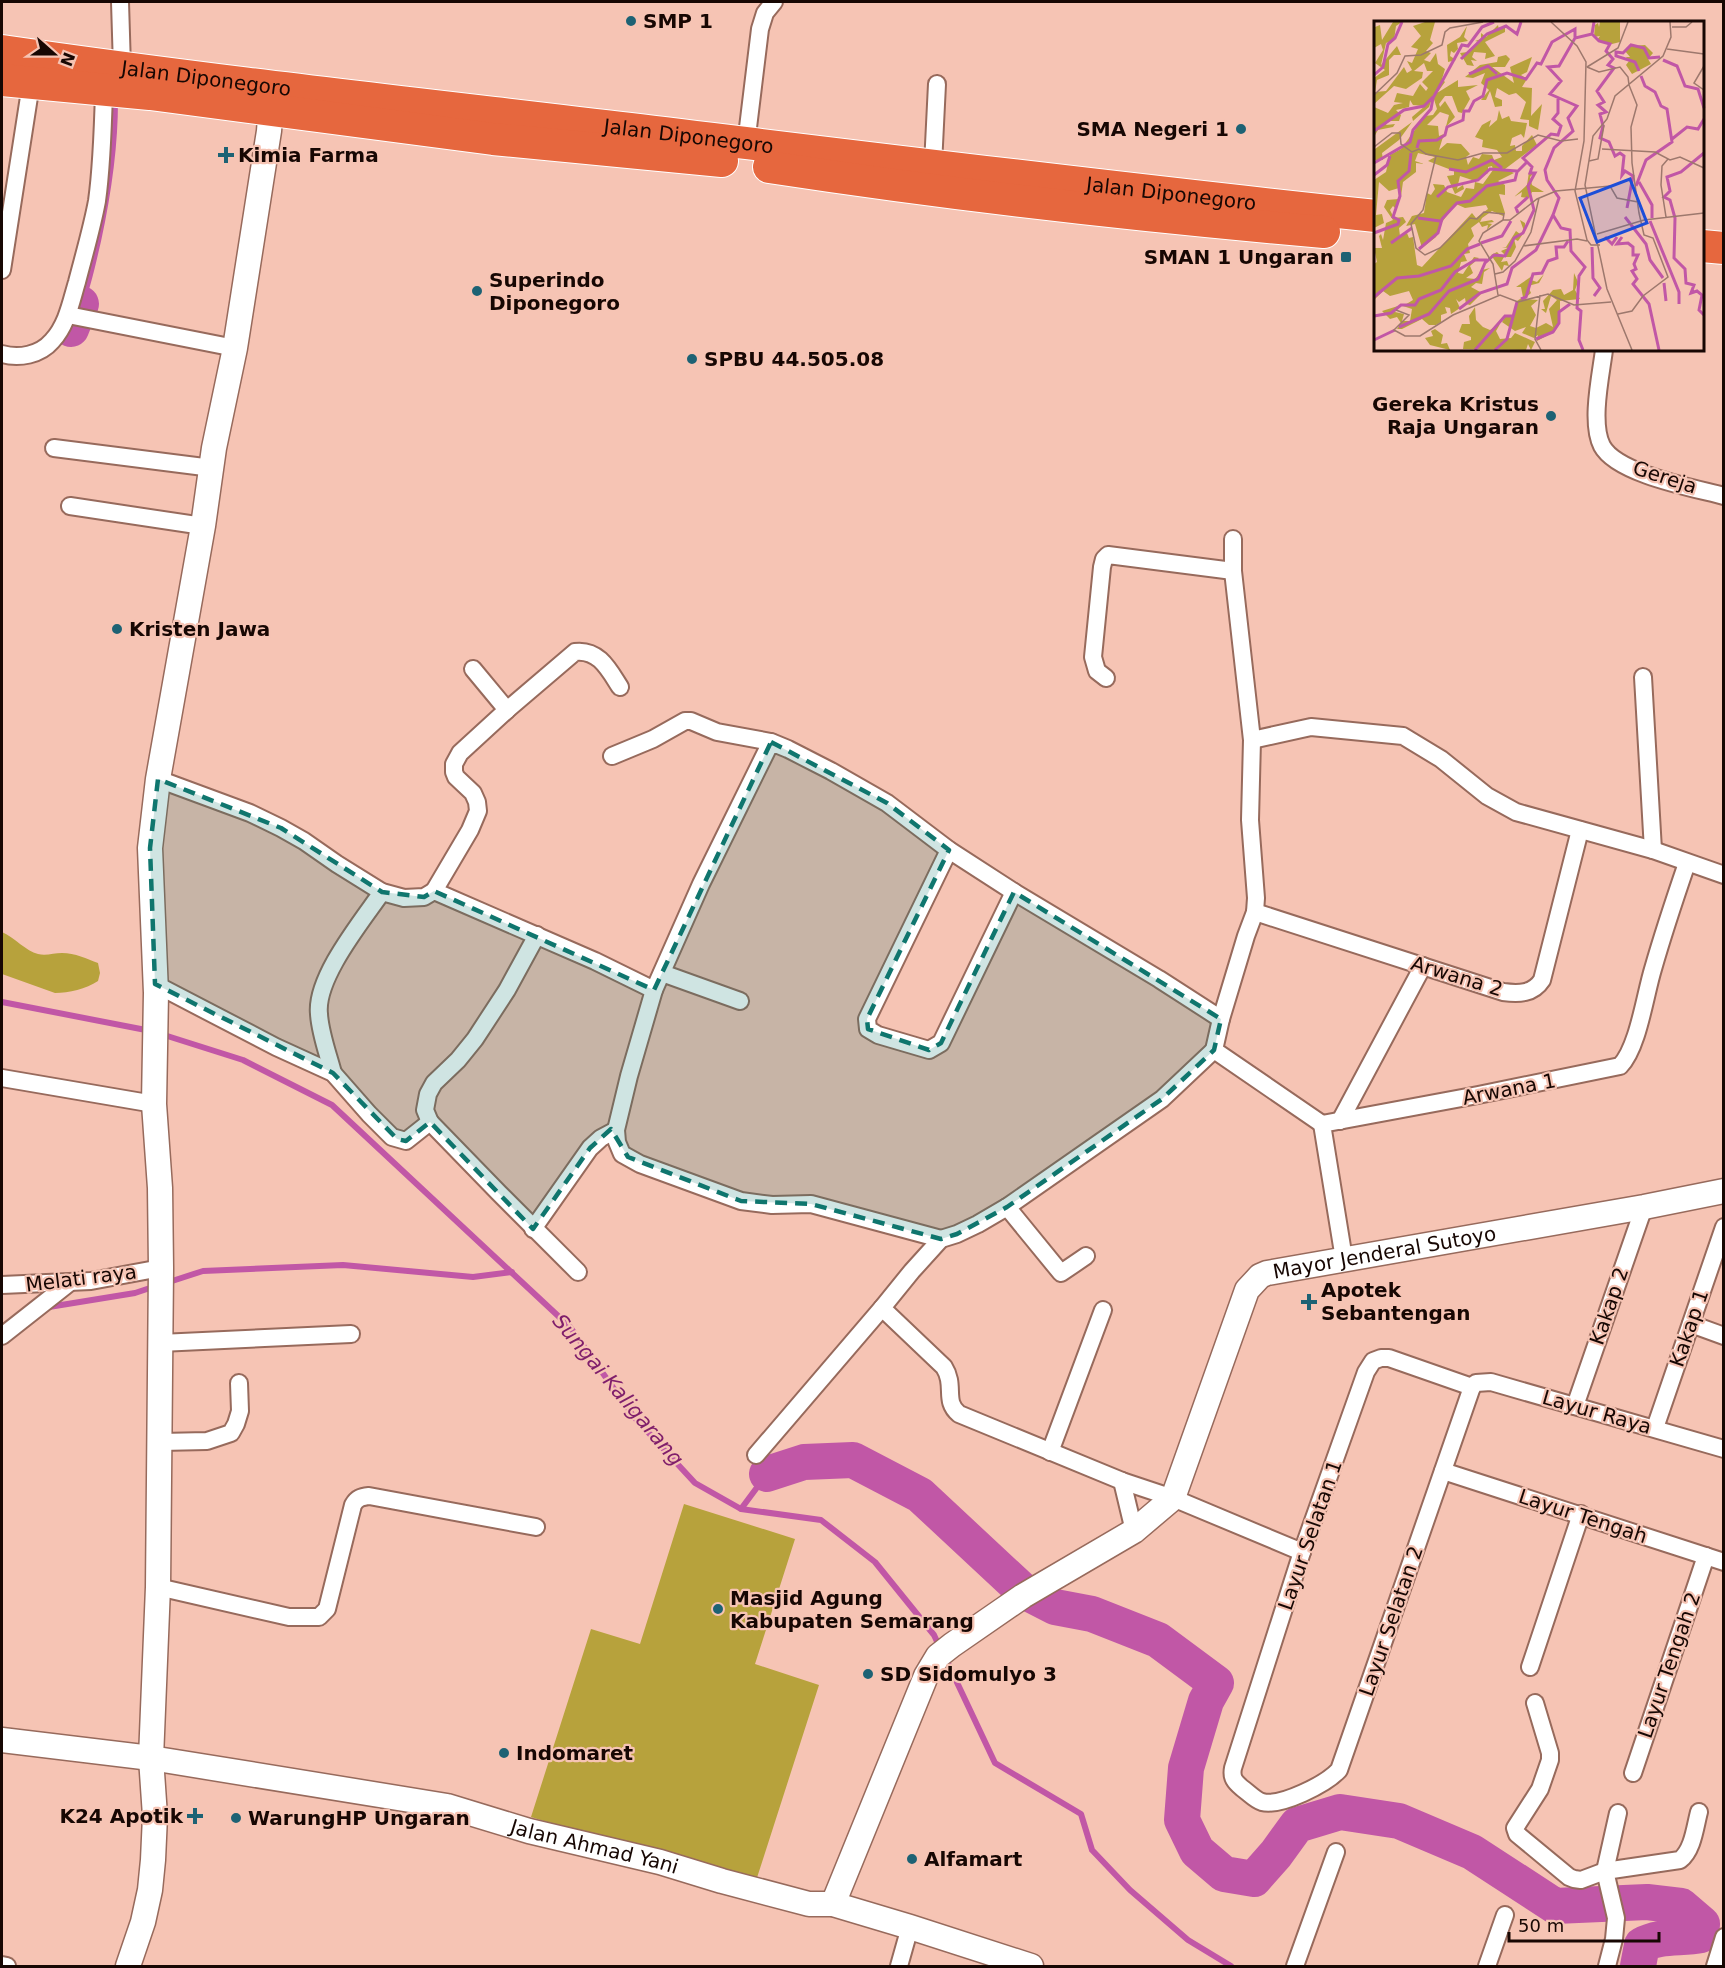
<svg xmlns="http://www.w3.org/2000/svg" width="1725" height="1968" viewBox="0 0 1725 1968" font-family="'DejaVu Sans',sans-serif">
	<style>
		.green { fill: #b7a23c }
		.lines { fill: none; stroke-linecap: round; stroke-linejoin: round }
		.stream { stroke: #c157a6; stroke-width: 6 }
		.river { stroke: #c157a6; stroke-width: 36 }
		.street-casing { stroke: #976a5c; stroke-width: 20 }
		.secondary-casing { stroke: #976a5c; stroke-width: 27 }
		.highway-casing { stroke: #fff; stroke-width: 34 }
		.street { stroke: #fff; stroke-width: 16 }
		.secondary { stroke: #fff; stroke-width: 24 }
		.highway { stroke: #e6673e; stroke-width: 32 }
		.marked { fill: #0f766e; fill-opacity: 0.2; stroke: #0f766e; stroke-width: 4.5; stroke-dasharray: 12 8; stroke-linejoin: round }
		.poi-dot { fill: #1d6274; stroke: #f6c4b4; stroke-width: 2 }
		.labels { text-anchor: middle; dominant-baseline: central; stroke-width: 4.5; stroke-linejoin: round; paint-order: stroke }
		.poi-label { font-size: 20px; font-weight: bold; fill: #170703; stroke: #f6c4b4; text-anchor: start }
		.street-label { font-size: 20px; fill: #170703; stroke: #f6c4b4 }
		.water-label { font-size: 21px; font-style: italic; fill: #801f6b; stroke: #f6c4b4 }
		.inset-river { fill: none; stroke: #c157a6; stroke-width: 3 }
		.inset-road { fill: none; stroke: #9d786d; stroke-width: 1.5 }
		.view { fill: #1d4ed8; fill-opacity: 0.15; stroke: #1d4ed8; stroke-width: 3 }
		.inset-edge { fill: none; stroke: #170703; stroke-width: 3 }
	</style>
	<rect width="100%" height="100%" fill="#f6c4b4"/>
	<g class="green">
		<path d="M2 932C15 938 26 951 38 954 46 956 54 953 62 953 75 953 87 959 98 963L100 973 98 981C86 989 69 993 55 993L2 974Z"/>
		<path d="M684 1504 795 1539 755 1664 819 1685 754 1887 531 1817 591 1629 640 1644Z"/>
	</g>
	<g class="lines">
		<g class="stream">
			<path d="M81 304C89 283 93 262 98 241 108 195 115 148 115 101"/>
			<path d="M2 1002 151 1031"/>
			<path d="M161 1034 243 1060 332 1105 570 1327 634 1417 695 1483 741 1509 767 1474"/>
			<path d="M166 1283 203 1271 343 1265 473 1277 512 1272"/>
			<path d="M49 1307 135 1293 156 1286"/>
			<path d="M741 1509 821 1520 875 1562 934 1635 940 1648"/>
			<path d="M945 1657 995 1763 1081 1814 1092 1850 1130 1890 1188 1940 1231 1966"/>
		</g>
		<g class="river">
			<path d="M71 329 81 304"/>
			<path d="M767 1474 804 1462 853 1460 920 1495 1022 1590 1055 1607 1092 1614 1158 1640 1216 1683 1206 1701 1186 1768 1182 1820 1197 1851 1224 1874 1254 1879 1276 1854 1297 1825 1340 1812 1399 1821 1472 1852 1555 1906 1647 1902 1681 1906 1702 1924 1701 1935C1681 1939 1660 1935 1642 1945L1638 1966"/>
		</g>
		<defs>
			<g id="street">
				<path d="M120 2 122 67"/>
				<path d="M746 144 760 29 765 13 774 2"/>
				<path d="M933 165 937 84"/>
				<path d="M2 270 31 84"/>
				<path d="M68 315 235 348"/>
				<path d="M1604 350C1601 374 1590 423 1602 446 1617 474 1694 488 1724 496"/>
				<path d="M2 354C19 359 40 355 52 341 67 325 71 302 77 282 84 255 92 228 97 201 102 165 103 128 104 91"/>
				<path d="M54 448 212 468"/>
				<path d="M70 506 203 526"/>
				<path d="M1233 539V571L1252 740 1250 820 1256 898 1255 912 1246 936 1221 1019 1214 1050 1322 1124"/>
				<path d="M473 669 507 710"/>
				<path d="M1643 677 1653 850"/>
				<path d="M1106 678 1097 671 1093 657 1102 567 1104 559 1108 555 1233 571"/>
				<path d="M1252 740 1311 727 1403 736 1441 759 1487 796 1516 812 1653 850 1724 875"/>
				<path d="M612 756 653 739 685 721H691L717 732 771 742"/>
				<path d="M158 779 250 813 281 828 304 841 337 864 382 892 404 898 424 897 434 891 595 961 654 990"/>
				<path d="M949 850 867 1019 868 1029 878 1035 929 1050 941 1043 1014 892"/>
				<path d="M434 891 470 830 478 811 477 802 473 793 456 777 454 772V764L460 753 507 710 575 652C599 649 609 670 620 687"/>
				<path d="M1255 912 1503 992C1519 994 1533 994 1542 980L1580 830"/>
				<path d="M662 973 740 1001"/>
				<path d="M155 984 276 1047 333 1073 369 1114 392 1137 406 1141 430 1122 499 1193 578 1272"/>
				<path d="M1214 1050 1162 1099 1007 1207 978 1224 957 1234 941 1239 912 1271 882 1308 944 1367C956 1386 943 1401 959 1414L1122 1481 1173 1498 1302 1552"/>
				<path d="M333 1073C328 1054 320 1033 319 1014 315 978 362 921 382 892"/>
				<path d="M2 1078 154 1104"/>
				<path d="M1340 1121 1423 966"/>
				<path d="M430 1122 425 1110 428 1094 434 1083 458 1060 475 1039 507 990 537 935"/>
				<path d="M1007 1207 1061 1273 1086 1256"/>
				<path d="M533 1229 590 1148 601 1138 616 1130"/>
				<path d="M941 1239 811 1204 772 1205 741 1201 640 1164 622 1154 617 1142 616 1130 629 1076 654 990 701 884 771 742 788 749 831 771 887 803 949 850 1014 892 1159 979 1221 1019"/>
				<path d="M1344 1259 1322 1124 1478 1095 1620 1066C1638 1048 1645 995 1653 969 1663 934 1675 898 1687 863"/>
				<path d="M2 1285 91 1281 161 1268"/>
				<path d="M1691 1324 1724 1336"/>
				<path d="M2 1336 68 1284"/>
				<path d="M160 1343 351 1334"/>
				<path d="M1381 1358H1389L1472 1387 1339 1770C1326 1784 1281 1807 1262 1802 1255 1800 1248 1792 1242 1788 1235 1782 1231 1778 1233 1768L1302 1552 1366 1372 1373 1361Z"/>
				<path d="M1472 1387 1476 1383 1491 1382 1724 1449"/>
				<path d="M1575 1406 1644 1207"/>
				<path d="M1655 1428 1724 1227"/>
				<path d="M161 1442 207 1441 231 1433 236 1424 240 1411 239 1383"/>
				<path d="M1050 1452 1103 1310"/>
				<path d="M756 1455 882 1308"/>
				<path d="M1443 1471 1724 1562"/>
				<path d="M1122 1481 1134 1531"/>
				<path d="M158 1587 289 1617H319L327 1609 353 1505C357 1498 361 1497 369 1496L536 1527"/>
				<path d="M1530 1667 1581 1514"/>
				<path d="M1535 1703 1550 1753V1760L1540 1789 1515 1828 1517 1834 1569 1877 1574 1879 1581 1880 1605 1871 1680 1860C1693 1850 1695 1827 1699 1812"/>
				<path d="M1633 1773 1706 1556"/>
				<path d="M2 1965 7 1966"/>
				<path d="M899 1966 910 1927"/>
				<path d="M1295 1966 1336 1852"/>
				<path d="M1487 1966 1505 1915"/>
				<path d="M1607 1966 1614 1939 1616 1918 1605 1871 1618 1813"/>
				<path d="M1715 1966 1724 1937"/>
			</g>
			<g id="secondary">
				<path id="s1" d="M2 1740 151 1758 447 1806 529 1831 660 1862 722 1881 809 1904H833L910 1927 1031 1966"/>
				<path id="s2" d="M833 1904 926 1676 938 1656 952 1645 1023 1596 1134 1531 1173 1498 1247 1290 1260 1276 1267 1273 1644 1207 1724 1191"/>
				<path d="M128 1966 143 1922 150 1890 153 1860 155 1816 151 1758 158 1587 161 1268 160 1188 154 1104 156 993 150 848 158 779 203 526 214 448 235 348 269 131 272 93"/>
			</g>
			<g id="highway">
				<path id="s3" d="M2 51C210 81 420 104 630 129 878 159 1126 190 1376 216"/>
				<path d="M2 80 150 94 493 139 722 161"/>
				<path d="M769 167C953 195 1138 216 1324 232"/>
				<path d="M1702 246 1724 248"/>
			</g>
		</defs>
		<use href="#street" class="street-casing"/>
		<use href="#secondary" class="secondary-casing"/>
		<use href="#highway" class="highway-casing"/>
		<use href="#street" class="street"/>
		<use href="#secondary" class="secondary"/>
		<use href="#highway" class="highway"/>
	</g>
	<path class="marked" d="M771 742 887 803 949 850 867 1019 868 1029 929 1050 941 1043 1014 892 1221 1019 1214 1050 1162 1099 1007 1207 957 1234 941 1239 811 1204 741 1201 628 1157 611 1129 590 1148 533 1229 430 1122 406 1141 397 1139 333 1073 155 984 150 848 158 779 281 828 382 892 424 897 434 891 654 990Z"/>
	<g class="poi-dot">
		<circle cx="631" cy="21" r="6"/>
		<circle cx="1241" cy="129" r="6"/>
		<path d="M223 146h6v6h6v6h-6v6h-6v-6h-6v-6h6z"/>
		<rect x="1340" y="251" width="12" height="12" rx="3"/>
		<circle cx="477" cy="291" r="6"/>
		<circle cx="692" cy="359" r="6"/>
		<circle cx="1551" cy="416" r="6"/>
		<circle cx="117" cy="629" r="6"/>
		<path d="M1306 1293h6v6h6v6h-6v6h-6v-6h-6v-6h6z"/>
		<circle cx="718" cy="1609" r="6"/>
		<circle cx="868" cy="1674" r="6"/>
		<circle cx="504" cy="1753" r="6"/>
		<path d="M192 1807h6v6h6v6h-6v6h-6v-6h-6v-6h6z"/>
		<circle cx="236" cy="1818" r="6"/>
		<circle cx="912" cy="1859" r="6"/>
	</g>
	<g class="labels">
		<g class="poi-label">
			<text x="643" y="21">SMP 1</text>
			<text x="1229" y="129" text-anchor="end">SMA Negeri 1</text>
			<text x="238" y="155">Kimia Farma</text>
			<text x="1334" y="257" text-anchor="end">SMAN 1 Ungaran</text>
			<text x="489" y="280">Superindo<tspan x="489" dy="23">Diponegoro</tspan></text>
			<text x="704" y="359">SPBU 44.505.08</text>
			<text x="1539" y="404" text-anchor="end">Gereka Kristus<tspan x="1539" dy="23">Raja Ungaran</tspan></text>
			<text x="129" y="629">Kristen Jawa</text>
			<text x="1321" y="1290">Apotek<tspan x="1321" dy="23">Sebantengan</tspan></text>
			<text x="730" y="1598">Masjid Agung<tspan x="730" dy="23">Kabupaten Semarang</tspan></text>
			<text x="880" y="1674">SD Sidomulyo 3</text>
			<text x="516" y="1753">Indomaret</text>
			<text x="183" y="1816" text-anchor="end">K24 Apotik</text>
			<text x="248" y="1818">WarungHP Ungaran</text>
			<text x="924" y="1859">Alfamart</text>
		</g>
		<g class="street-label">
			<text stroke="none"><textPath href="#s3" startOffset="206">Jalan Diponegoro</textPath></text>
			<text stroke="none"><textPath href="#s3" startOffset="692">Jalan Diponegoro</textPath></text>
			<text stroke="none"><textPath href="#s3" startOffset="1178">Jalan Diponegoro</textPath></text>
			<text transform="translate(1665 477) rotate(18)">Gereja</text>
			<text transform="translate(1457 976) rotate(17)">Arwana 2</text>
			<text transform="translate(1509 1089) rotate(-11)">Arwana 1</text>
			<text stroke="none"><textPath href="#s2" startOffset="920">Mayor Jenderal Sutoyo</textPath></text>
			<text transform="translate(81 1278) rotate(-7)">Melati raya</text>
			<text transform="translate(1609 1306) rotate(-71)">Kakap 2</text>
			<text transform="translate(1689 1328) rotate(-71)">Kakap 1</text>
			<text transform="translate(1597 1412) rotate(16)">Layur Raya</text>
			<text transform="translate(1583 1516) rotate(18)">Layur Tengah</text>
			<text transform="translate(1310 1535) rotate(-71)">Layur Selatan 1</text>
			<text transform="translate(1391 1621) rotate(-71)">Layur Selatan 2</text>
			<text transform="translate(1669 1665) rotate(-71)">Layur Tengah 2</text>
			<text stroke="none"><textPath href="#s1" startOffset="603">Jalan Ahmad Yani</textPath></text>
		</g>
		<g class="water-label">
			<text transform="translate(618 1390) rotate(50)">Sungai Kaligarang</text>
		</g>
	</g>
	<g transform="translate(1374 21)">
		<rect width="330" height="330" fill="#f6c4b4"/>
		<path d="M19 1H28L22 5 20 19 12 22 7 44 23 25 27 34H20L15 39V54L3 59 1 71 12 70 30 46 33 52 38 49 33 40 38 42 44 28 37 26 47 15 39 5 51 1H61L56 19 59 22 52 30 57 32 50 39 56 41 62 32 64 43 71 48 68 58 71 61 63 72 84 59V66L104 64 92 70 96 78 88 92 84 91 78 75H71L65 83 66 86 71 80 81 96 72 106 65 129 73 122 87 123 96 133 92 136 94 144 99 136 105 138 108 133 118 134 120 139 128 136 123 129 108 126 109 119 101 116 108 104 117 99 115 106 123 99 125 89 128 98 135 95 137 100 153 102 150 117 147 113 138 117 136 125 141 124 142 130H148V125L158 114 163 124 131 148 140 152 124 160 131 164V174L125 173 131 192 129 195 118 190 108 197 106 201 118 199 120 201 113 202 118 203 113 209 114 204 108 206 105 201 97 207 100 215 94 223 96 232 90 233 93 240 87 241 84 252 89 253 100 236 105 237 96 245 99 252 92 257 101 258 108 249 116 247 110 251 108 263 102 262 97 266 108 272 96 284 92 283 91 277 85 281 82 278 86 287 77 293 76 287 71 286 73 292 67 294V301L62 304H55L48 298 28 308H23L27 302 23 296 16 298 8 290 24 285 21 291 30 293 28 300H36L38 288 29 285 39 279 35 270 16 275 9 270 0 279V243L3 241 0 227H8L5 215 7 213 9 219 12 202 19 199 10 186 13 179 25 178 22 188 19 185 16 189 20 197 29 196 32 201 25 207 26 215 33 212 35 217 39 216 43 244 48 246 98 192 102 197 114 188 112 184 91 187 82 183 68 201 62 216 48 227 41 203 32 205 38 195 50 192 53 172 57 174 61 168 59 163 70 164 73 171 87 176 92 167 100 168 101 161 109 163 119 149 118 145 114 146V152L101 160 86 155 83 168 89 164 90 168 81 173 73 155 80 154V150L54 140 61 136 44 132 41 140 50 143 42 142V151L29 161 27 175 25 167 15 170 5 161 2 194 8 193 10 202 0 207V159L12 151 16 134 27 128 51 95 59 94 63 88 59 75 55 86 39 100 38 96 51 85 39 84 36 79 35 86 22 89 27 94 25 100H14L12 104 21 103 19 106 4 109 0 116V86L14 92 20 84 29 82 20 81 23 72 39 75 46 63 52 70 54 67 48 61 59 50H53L50 42 40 50 49 51 48 57 32 68 20 65 0 83V57L11 49 1 42 9 29 7 23 0 27 1 6 6 4 8 19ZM66 91 75 94 70 113 65 115 64 105 53 104ZM226 1H246V21L238 23 223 19 226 15 220 16 221 4 224 2 225 6ZM124 4 125 9 131 5V11L111 21 121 35 111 38 112 32 100 31 98 36 103 40 97 39 100 45 93 44 86 32 94 31 106 21 101 20 107 18V12L112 16ZM93 5 90 16 94 20 83 22 84 28 80 32 77 30 76 35 82 39 74 41 73 24 86 16ZM271 24 279 32 274 38 277 43 258 53 252 44 255 40 252 36H256L251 30 256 25ZM132 34 136 38 131 46H118L140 62 136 46 158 36 153 51 147 54 153 58 148 66 158 67 157 95 168 83 164 109 155 105V99L146 98 152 81 142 72 135 74 123 67 121 76 128 79V85L121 86 116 70 112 79H107L115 69 107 62 111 52 99 57 91 56 106 44 123 41 124 36ZM38 101 25 119 8 132 9 139H0L1 128ZM155 151 160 152 156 156 158 164 170 171H158L155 177 147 176 148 171 140 176 153 164ZM146 199 151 202V210L144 220 140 218 142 226 137 236H130L127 241 133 240 135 245 130 244 128 250 117 234 123 231 126 234H131L127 230 134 227 128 226H132L142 210 146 213 150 210ZM200 252 204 261 201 269 206 278 186 280V302L180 311 163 320 164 314 160 317 148 312 152 306 141 310 128 301 132 295 139 296 143 280 149 276 147 266H142L158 255 157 259 163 261 170 253 165 262 154 265 157 272 150 278 164 279 157 285 162 294 156 305 162 307 172 302 179 306 175 288 183 279 177 275 172 292 167 288H171L169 280 179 269 187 268 190 274 199 269ZM101 286 102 299 109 306 116 309 126 303 122 310 126 318 137 317 141 312 161 321 157 329 154 323 152 329 89 328 90 321 97 319V316L85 311 88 303H96L95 295ZM61 308 69 314 67 323 73 322 76 329 56 324 51 317 59 315 57 310Z" fill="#b7a23c" fill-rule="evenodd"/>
		<path class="inset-river" d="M220 1 218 13 225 20 236 23 232 30 239 38 234 44 240 47 223 70 230 81 224 84 232 91 226 93 229 105 226 117 235 121 241 135 246 132 250 135 248 154 251 150 259 155 253 187M87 38 113 13 132 5 143 13 147 1M289 39 303 45 311 65 324 68 330 87M265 50 261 41 242 35V31L249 32 257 24 270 27 275 37 286 36M95 53 114 45 123 53M0 54 9 46 14 23 21 17 28 1M0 110 30 89 50 85 59 76M298 118 313 106 324 108 330 98M43 127 45 120 63 119 71 114 73 106 89 99 90 90H95L100 80 109 75 113 59 133 52 152 58 163 42 167 43 178 21 201 8V17M330 132 307 151 293 156 296 170 290 176 296 179 301 197 300 237 311 248 312 262 320 264 317 272 323 270 328 274 325 289 330 294M0 142 36 121 39 109 57 88 59 77 88 24 94 25 108 6 120 1M75 148 92 151 118 139 128 147M0 154 13 144 16 135M265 161 278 184V197M262 165 272 139 298 121 293 88 287 85 281 71 271 65 267 55M63 176 74 166 104 159 116 148 143 150M144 192 142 187 154 176M251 196 272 223 276 239 289 257M44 197 66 200M276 200 305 271V283M0 212 24 203 25 199 19 196 26 175 24 160 35 150 37 132M231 216 238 223 243 216M248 216 243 223 254 222 259 226V234H264L260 243 262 248 258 250 263 258 259 263 275 283 285 329M17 222 38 207M107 222 128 215 137 200M218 226 219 257 226 267 220 275M45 228 64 212 68 198 83 182 96 180 113 165 141 159 143 151 152 142M290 262 292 280M0 276 23 257 45 255 77 245 93 228 106 223M147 278 152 276 159 253 168 252 174 240 183 237 182 226H190L194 220M85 288 106 272 133 263 138 247 162 229 179 194M0 295 17 292 27 284H41L45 278 67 269 81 251 101 239H113M25 306 55 293 75 270 104 258 111 242 120 234 131 235 140 217 149 212 160 189 154 165 161 152H156L158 146 149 137 177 113 184 114 187 105 179 98 184 92V78M162 318 179 311 185 302V291L196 283M0 319 21 309M101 329 131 295H139M121 329 133 318 143 281M209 329 205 319 207 290 203 287 205 255 211 246 197 230 196 209 187 207 179 194 185 177 173 159 171 149 180 127 199 110 194 97 203 85 176 73 187 60 174 46 185 45 201 17 218 13"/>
		<path class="inset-road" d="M177 1 203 25 212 41 210 120 201 170 213 219 217 224H226M298 6H312L318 1M293 28 330 33M330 45 320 62 330 69M213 46 244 27 254 1M213 46 225 51 246 46 254 56 255 64M0 74 23 52 31 35 47 34 68 24 71 11 76 7 109 1M0 126 18 112H26L27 123 38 131 45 128 52 133 84 139 109 132H133L164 114 187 120 204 118M228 128 281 131 296 139 306 136 330 147M62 135 49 189 37 203 42 227 51 234 66 227 96 197 103 198 110 191 130 193 129 199H136L163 178 182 170 236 165 243 177 264 181M215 140 224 138 230 104M292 196 287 164 288 145 294 138M223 213 270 199 330 192M149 225 203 218 213 220M121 253 129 251 141 240 157 211 165 177M124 274 119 243 105 220 109 212 129 199M166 274 161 318 167 329M22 289 35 294 20 309 31 315H46L79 294 126 274 144 281 174 273 200 284 237 281M244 293 258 290 269 275 294 256 279 217 270 214 265 192 258 142 257 106 263 84 255 64M258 329 233 268 211 164 219 115 233 98 241 75 289 35 297 16 296 1"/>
		<path class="view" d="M256 158 273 202 223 221 206 177Z"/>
		<rect width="330" height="330" class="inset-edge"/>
	</g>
	<rect width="1725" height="1968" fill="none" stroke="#170703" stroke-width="6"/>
	<g transform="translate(54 54) rotate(111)" stroke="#f6c4b4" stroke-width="4.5" paint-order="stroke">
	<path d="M0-4.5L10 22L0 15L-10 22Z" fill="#170703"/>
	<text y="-9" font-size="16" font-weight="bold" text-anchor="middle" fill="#170703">N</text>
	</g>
	<path d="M1509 1932v9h150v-9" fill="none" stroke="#170703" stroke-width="3"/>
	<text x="1518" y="1932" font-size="18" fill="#170703" stroke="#f6c4b4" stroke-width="4.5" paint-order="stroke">50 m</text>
</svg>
